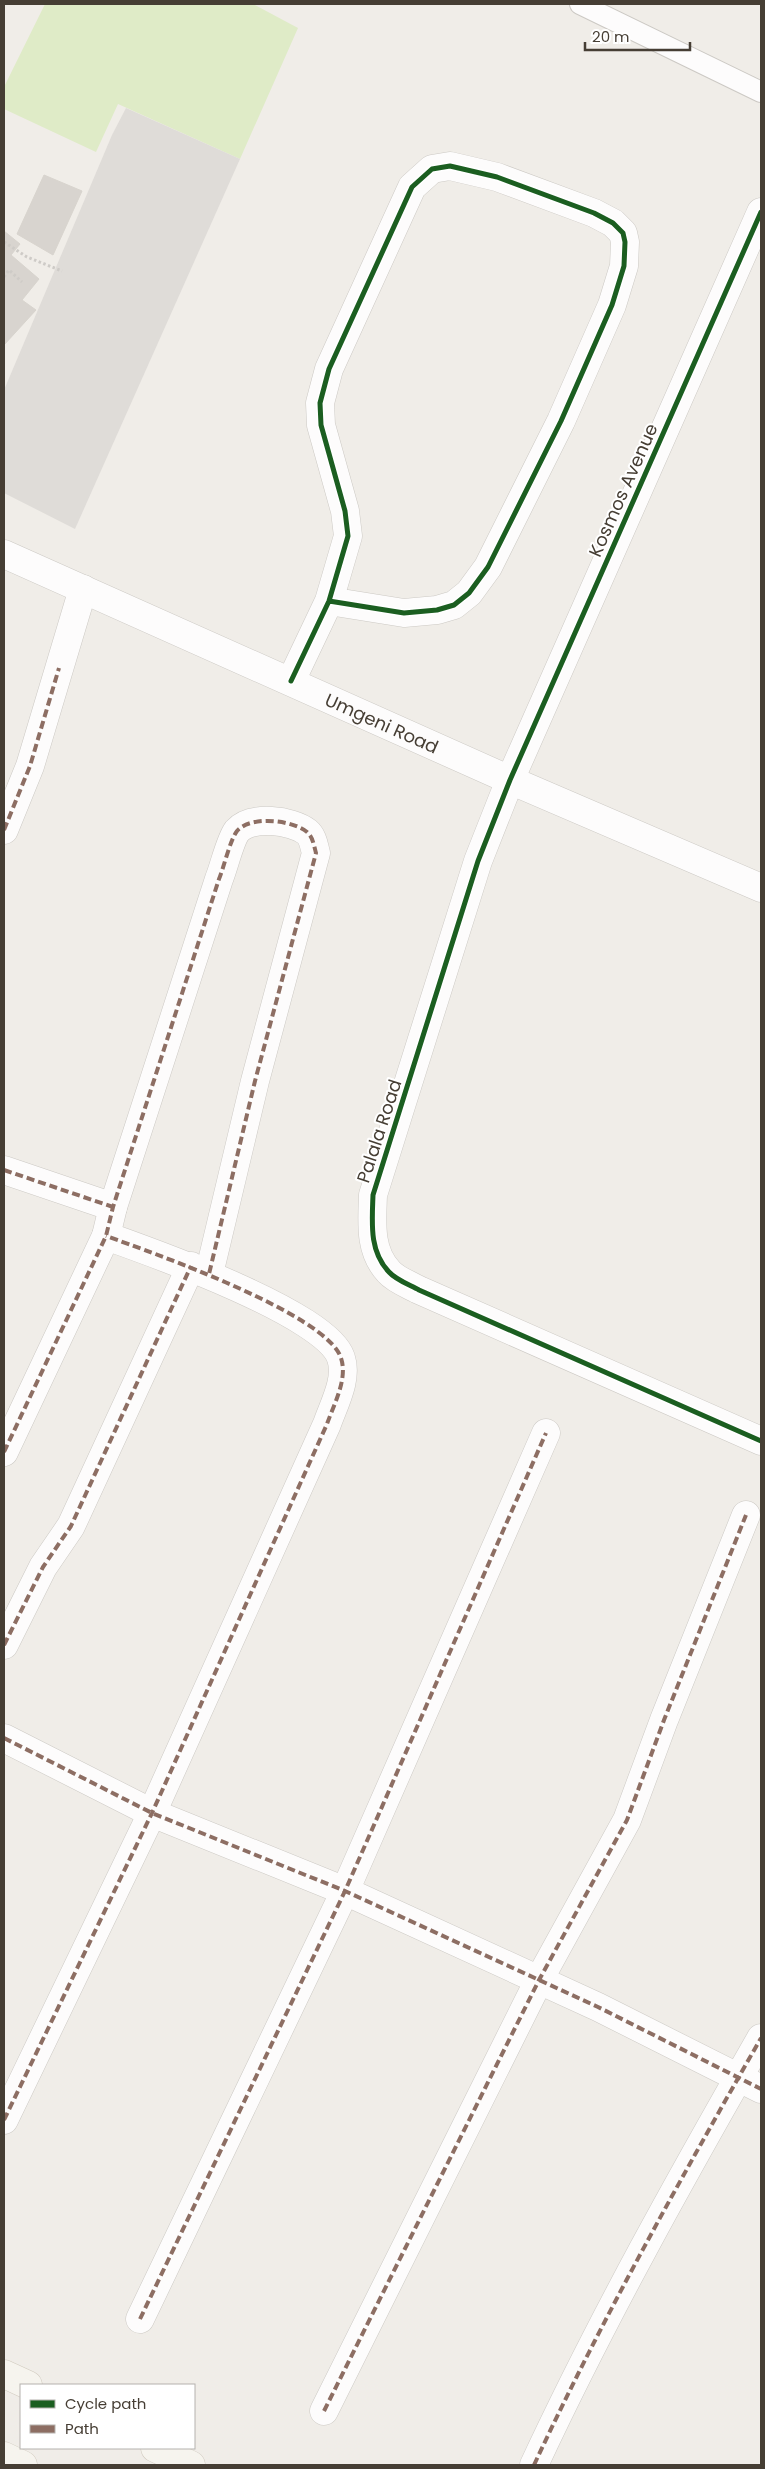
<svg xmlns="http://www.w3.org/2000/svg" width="765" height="2469" viewBox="0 0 765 2469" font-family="Poppins,sans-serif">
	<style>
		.green { fill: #dfebc7 }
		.parking { fill: #dfdcd8 }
		.building { fill: #d8d4cf; stroke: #d8d4ce }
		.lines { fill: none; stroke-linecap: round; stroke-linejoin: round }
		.service-casing { stroke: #ccc9c4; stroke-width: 22 }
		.minor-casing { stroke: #ccc9c4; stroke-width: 29 }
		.secondary-casing { stroke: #d0cabf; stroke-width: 29 }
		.path { stroke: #cecbc7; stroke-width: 3; stroke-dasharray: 2.5 2.5; stroke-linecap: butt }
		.service { stroke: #fdfcfc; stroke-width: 20 }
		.minor { stroke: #fdfcfc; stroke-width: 28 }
		.secondary { stroke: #f6f4ee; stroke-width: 28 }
		.quiet { stroke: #8d6e63; stroke-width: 4; stroke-dasharray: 8 4; stroke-linecap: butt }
		.cycleway-casing { stroke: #fff; stroke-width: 8 }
		.cycleway { stroke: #1b5e20; stroke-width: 5 }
		.labels { text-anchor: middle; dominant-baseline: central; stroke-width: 4; stroke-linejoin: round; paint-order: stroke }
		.street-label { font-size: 18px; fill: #463e34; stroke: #fff }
	</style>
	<rect width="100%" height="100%" fill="#f0ede8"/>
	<path class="green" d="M45 4H253L298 28 240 159 118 104 96 152 4 109V87Z"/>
	<path class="parking" d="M126 108 240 159 75 529 4 493V390L112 135Z"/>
	<g class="building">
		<path d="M44 175 82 191 53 255 17 234Z"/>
		<path d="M4 231 20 244 11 255 39 279 22 300 36 310 4 345Z"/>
	</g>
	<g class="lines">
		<defs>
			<path id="service" d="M580 4 761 92"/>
			<g id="minor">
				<path d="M761 212 510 780 478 861 373 1195C372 1223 369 1251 389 1272 396 1280 410 1285 419 1290L761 1441"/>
				<path id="s1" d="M4 554 510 780 761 888"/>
				<path d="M291 681 329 601 348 536 345 511 321 425 320 403 329 369 412 187 432 169 450 166 497 177 594 213 613 223 623 233 625 242 624 266 612 305 561 421 488 567 469 593 454 605 437 610 404 613 329 601"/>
				<path d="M4 830 30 766 83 589"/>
				<path d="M4 1170 113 1207"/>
				<path d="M4 1452 106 1236 113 1207 219 879C224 867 230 840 237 831 251 815 292 820 307 832 313 837 314 846 316 853L255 1081 209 1274"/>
				<path d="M4 1645 43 1567 71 1526 191 1266"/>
				<path d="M4 1738 152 1813 345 1891 598 2007 761 2089"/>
				<path d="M4 2120 152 1813 327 1424C334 1404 348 1379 341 1358 327 1314 151 1252 106 1236"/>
				<path d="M140 2319 345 1891 546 1433"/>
				<path d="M324 2411 539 1980 627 1820 664 1720 746 1515"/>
				<path d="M534 2465C602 2319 681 2178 761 2038"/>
			</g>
			<g id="secondary">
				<path d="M4 2374 28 2385"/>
				<path d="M155 2448 191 2465"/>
				<path d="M4 2456 23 2465"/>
			</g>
		</defs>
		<use href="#service" class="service-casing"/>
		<use href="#minor" class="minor-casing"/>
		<use href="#secondary" class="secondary-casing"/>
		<g class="path">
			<path d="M4 242 27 257 62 271"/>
			<path d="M4 277 9 270 22 282"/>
		</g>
		<use href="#service" class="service"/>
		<use href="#minor" class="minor"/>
		<use href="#secondary" class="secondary"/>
		<g class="quiet">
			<path d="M4 830 30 766 59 668"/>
			<path d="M4 1170 113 1207"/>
			<path d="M4 1452 106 1236 113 1207 219 879C224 867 230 840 237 831 251 815 292 820 307 832 313 837 314 846 316 853L255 1081 209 1274"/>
			<path d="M4 1645 43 1567 71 1526 191 1266"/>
			<path d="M4 1738 152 1813 345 1891 598 2007 761 2089"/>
			<path d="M4 2120 152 1813 327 1424C334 1404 348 1379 341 1358 327 1314 151 1252 106 1236"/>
			<path d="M140 2319 345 1891 546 1433"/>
			<path d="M324 2411 539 1980 627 1820 664 1720 746 1515"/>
			<path d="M534 2465C602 2319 681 2178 761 2038"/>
		</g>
		<defs>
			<g id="cycleway">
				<path d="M761 212 510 780 478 861 373 1195C372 1223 369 1251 389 1272 396 1280 410 1285 419 1290L761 1441"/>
				<path d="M291 681 329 601 348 536 345 511 321 425 320 403 329 369 412 187 432 169 450 166 497 177 594 213 613 223 623 233 625 242 624 266 612 305 561 421 488 567 469 593 454 605 437 610 404 613 329 601"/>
			</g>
		</defs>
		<use href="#cycleway" class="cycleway-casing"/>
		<use href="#cycleway" class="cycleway"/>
	</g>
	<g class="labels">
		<g class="street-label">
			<text transform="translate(623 490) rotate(-66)">Kosmos Avenue</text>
			<text stroke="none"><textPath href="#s1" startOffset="414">Umgeni Road</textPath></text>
			<text transform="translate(379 1131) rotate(-72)">Palala Road</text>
		</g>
	</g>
	<rect width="765" height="2469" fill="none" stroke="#463e34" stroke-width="10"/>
	<rect x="20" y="2384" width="175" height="65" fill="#ffffff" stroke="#b5b2ae"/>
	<rect x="30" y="2400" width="25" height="8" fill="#1b5e20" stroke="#b5b2ae"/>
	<text x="65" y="2409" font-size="15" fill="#463e34">Cycle path</text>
	<rect x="30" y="2425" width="25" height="8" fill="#8d6e63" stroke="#b5b2ae"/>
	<text x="65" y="2434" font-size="15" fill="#463e34">Path</text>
	<path d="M585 42v8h105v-8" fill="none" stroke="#463e34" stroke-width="2.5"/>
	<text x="592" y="42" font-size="15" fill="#463e34" stroke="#ffffff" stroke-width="4" paint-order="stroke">20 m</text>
</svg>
